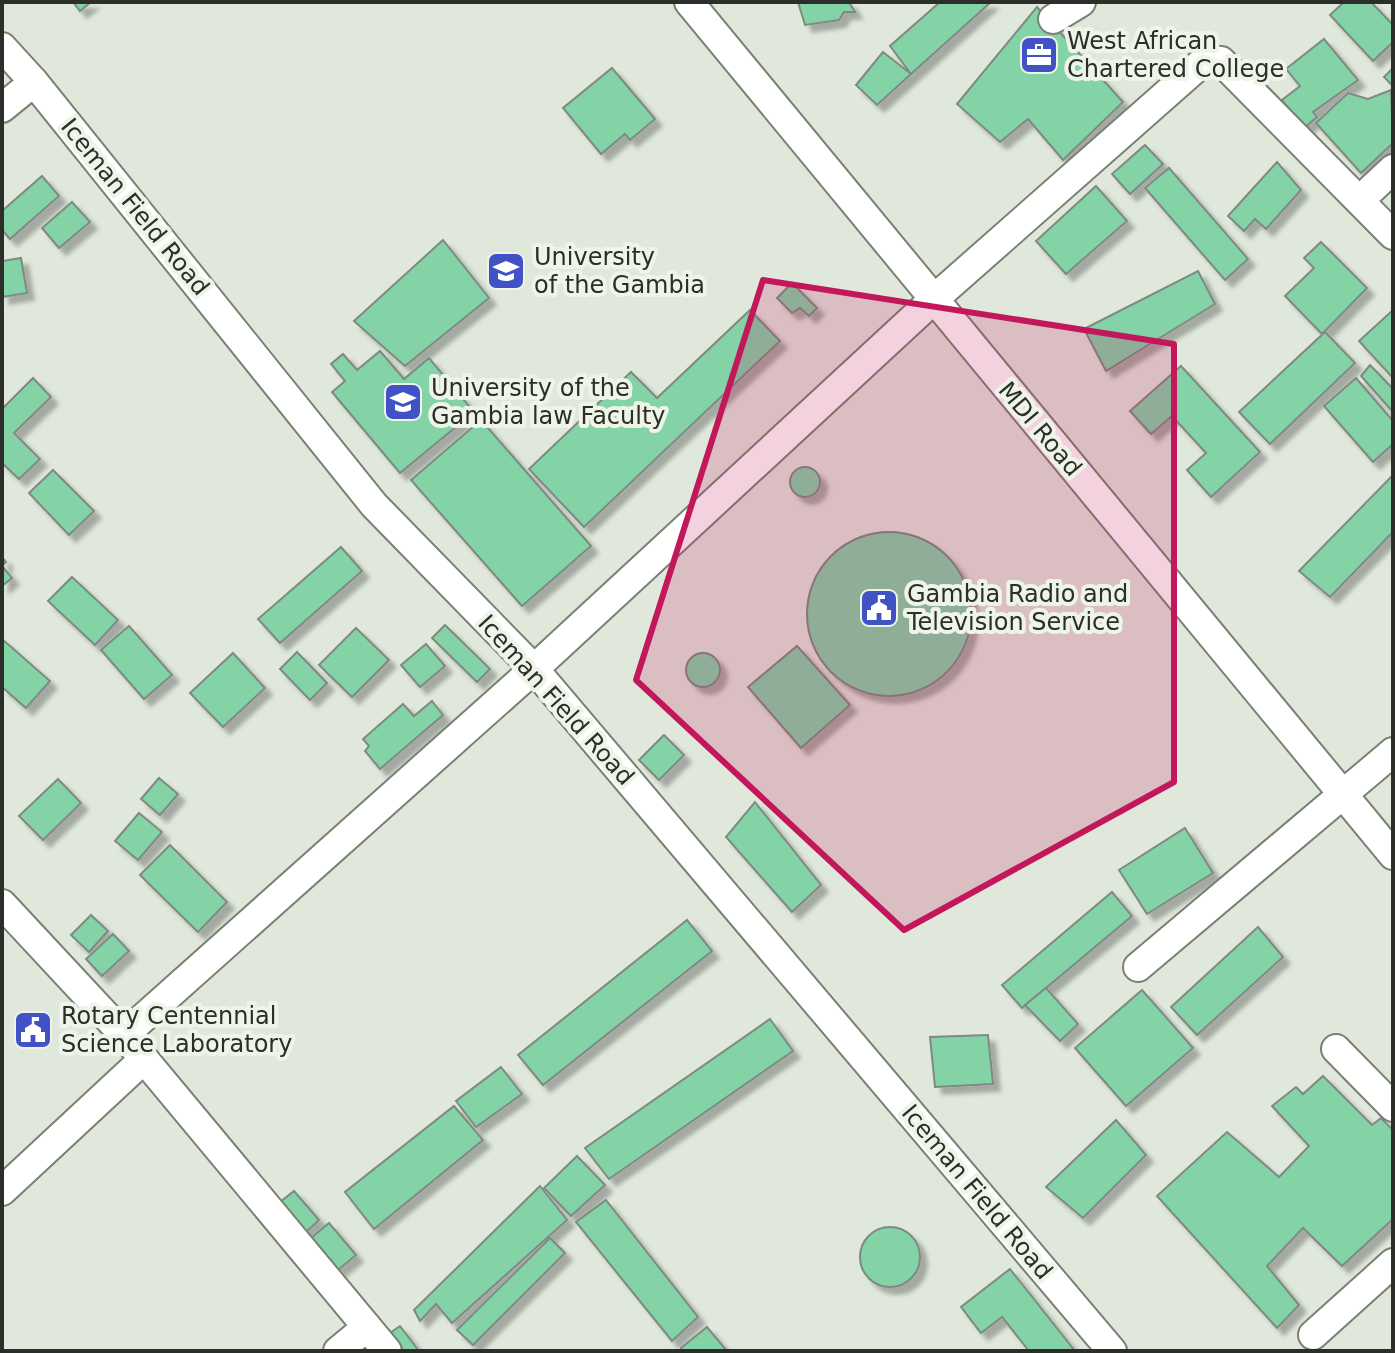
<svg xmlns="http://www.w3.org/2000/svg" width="1395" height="1353" viewBox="0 0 1395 1353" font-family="'DejaVu Sans',sans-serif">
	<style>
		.building { fill: #83d3a7; stroke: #7e8a83; stroke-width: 2; filter: url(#shadow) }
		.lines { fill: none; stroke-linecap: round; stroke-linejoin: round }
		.minor-casing { stroke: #798074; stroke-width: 32 }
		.minor { stroke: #fff; stroke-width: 28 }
		.marked { fill: #c2185b; fill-opacity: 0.2; stroke: #c2185b; stroke-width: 6; stroke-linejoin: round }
		.labels { text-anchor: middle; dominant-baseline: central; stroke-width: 8; stroke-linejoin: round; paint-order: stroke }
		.poi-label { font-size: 24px; fill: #2b2e29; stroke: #eef5e8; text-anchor: start }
		.street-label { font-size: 24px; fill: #2b2e29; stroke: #eef5e8 }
	</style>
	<defs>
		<filter id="shadow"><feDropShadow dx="7" dy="7" stdDeviation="2" flood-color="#0004"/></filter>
	</defs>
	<rect width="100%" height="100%" fill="#e0e8db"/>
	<g class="building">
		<path d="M73 2H91L80 11Z"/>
		<path d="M798 2H849L855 12H844L839 20 805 25Z"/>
		<path d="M940 2H991L911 74 890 46Z"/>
		<path d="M1344 2H1371L1393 25V42L1373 61 1330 15Z"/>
		<path d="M1037 7 1123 102 1063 160 1028 119 1000 142 957 104Z"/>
		<path d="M1324 39 1358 80 1313 112 1317 117 1304 128 1282 100 1300 86 1286 69Z"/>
		<path d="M883 52 911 74 877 105 856 85Z"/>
		<path d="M612 68 655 119 630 140 625 134 601 154 563 108Z"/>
		<path d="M1393 68V86L1384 77Z"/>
		<path d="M1391 90 1393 143 1361 173 1316 123 1348 93 1368 99Z"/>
		<path d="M1145 145 1163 164 1130 194 1112 174Z"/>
		<path d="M1277 162 1301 190 1266 229 1255 219 1244 231 1228 216Z"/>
		<path d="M1169 168 1248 259 1225 280 1145 188Z"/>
		<path d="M42 176 59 196 10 239 2 230V211Z"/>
		<path d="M1096 186 1127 221 1066 274 1036 241Z"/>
		<path d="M72 202 90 222 59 248 42 228Z"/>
		<path d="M443 240 489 298 405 366 354 321Z"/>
		<path d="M1321 242 1367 288 1322 334 1285 296 1314 268 1304 258Z"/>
		<path d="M21 258 27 293 2 297V261Z"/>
		<path d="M1198 271 1215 304 1106 371 1084 329Z"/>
		<path d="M792 283 817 308 809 316 800 308 792 313 777 298Z"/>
		<path d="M750 310 780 341 584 527 529 469 631 372 657 398Z"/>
		<path d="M1393 310V378L1359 341Z"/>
		<path d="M1325 332 1355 363 1270 444 1239 412Z"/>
		<path d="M380 351 404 379 429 358 474 412 400 473 332 392 345 381 331 364 343 354 357 370Z"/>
		<path d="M1370 365 1393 389V412L1361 376Z"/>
		<path d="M1181 366 1260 452 1211 497 1187 470 1206 453 1172 416 1151 434 1130 411Z"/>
		<path d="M33 378 51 397 14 433 40 459 19 479 2 463V409Z"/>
		<path d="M1356 378 1393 421V444L1373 462 1324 406Z"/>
		<path d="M481 420 591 546 522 606 411 480Z"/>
		<circle cx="805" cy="482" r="15"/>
		<path d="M53 470 94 511 69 535 29 493Z"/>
		<path d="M1393 475V532L1330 597 1299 571Z"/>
		<circle cx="889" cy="614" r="82"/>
		<path d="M341 547 362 571 280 643 258 619Z"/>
		<path d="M2 557 6 562 2 566 12 578 2 586Z"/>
		<path d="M72 577 118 620 95 645 48 601Z"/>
		<path d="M445 625 490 669 477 682 432 638Z"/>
		<path d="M129 626 172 675 144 699 101 650Z"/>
		<path d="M356 628 389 660 352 697 319 665Z"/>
		<path d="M2 639 50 681 26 708 2 687Z"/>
		<path d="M426 644 445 666 420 687 401 665Z"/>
		<path d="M797 646 850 705 801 748 748 687Z"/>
		<path d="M297 652 327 683 310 700 280 669Z"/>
		<circle cx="703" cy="670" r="17"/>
		<path d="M233 653 265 688 223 727 190 693Z"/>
		<path d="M432 701 443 715 380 769 365 751 369 746 363 739 403 704 414 716Z"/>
		<path d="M664 735 684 755 659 780 639 760Z"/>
		<path d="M159 778 178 794 160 815 141 799Z"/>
		<path d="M58 779 81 803 43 840 19 816Z"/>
		<path d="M755 802 821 885 792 912 726 837Z"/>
		<path d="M139 813 162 832 138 860 115 841Z"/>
		<path d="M1185 828 1213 873 1147 914 1119 870Z"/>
		<path d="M170 845 227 902 198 932 140 875Z"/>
		<path d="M1112 892 1132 916 1022 1008 1002 985Z"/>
		<path d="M91 915 108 931 89 952 71 935Z"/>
		<path d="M687 920 712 951 543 1085 518 1055Z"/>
		<path d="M1258 927 1283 957 1197 1035 1171 1007Z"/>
		<path d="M113 934 129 951 102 976 86 959Z"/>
		<path d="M1046 988 1078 1024 1060 1041 1025 1005Z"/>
		<path d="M1142 990 1193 1048 1126 1106 1075 1048Z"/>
		<path d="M770 1019 793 1051 609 1179 585 1148Z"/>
		<path d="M988 1035 993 1084 935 1087 930 1037Z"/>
		<path d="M501 1067 522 1094 476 1127 456 1101Z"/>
		<path d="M1323 1076 1372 1125 1381 1118 1393 1130V1219L1342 1266 1303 1228 1267 1266 1299 1305 1277 1328 1157 1196 1227 1132 1279 1177 1309 1146 1272 1106 1296 1087 1303 1094Z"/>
		<path d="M454 1106 483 1140 374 1229 345 1192Z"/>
		<path d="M1116 1120 1146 1155 1083 1218 1046 1187Z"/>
		<path d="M577 1156 605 1185 571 1216 544 1188Z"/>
		<path d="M540 1186 567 1220 452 1323 436 1304 420 1321 414 1310Z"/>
		<path d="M294 1191 319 1220 305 1233 279 1203Z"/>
		<path d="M606 1200 698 1317 672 1341 576 1222Z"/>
		<path d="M329 1223 356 1255 338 1270 311 1238Z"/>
		<circle cx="890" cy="1257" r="30"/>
		<path d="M550 1238 565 1253 473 1345 457 1330Z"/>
		<path d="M1010 1269 1075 1351H1029L1002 1317 981 1333 961 1307Z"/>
		<path d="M400 1326 419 1351H403L390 1333Z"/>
		<path d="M707 1327 727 1351H683L681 1348Z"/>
	</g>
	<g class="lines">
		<defs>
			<g id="minor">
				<path d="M689 2 1393 855"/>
				<path d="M1053 19 1081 2"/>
				<path d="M2 47 34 82 374 505 534 669 1112 1351"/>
				<path d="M2 108 34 82"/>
				<path d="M1361 199 1393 169"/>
				<path d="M2 904 124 1035 387 1351"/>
				<path d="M1138 967 1393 752"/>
				<path d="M124 1035 534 669 933 300 1205 60 1221 61 1393 235"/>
				<path d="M1336 1049 1393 1107"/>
				<path d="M2 1191 144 1059"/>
				<path d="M1313 1335 1393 1263"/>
				<path d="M338 1351 367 1327"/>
			</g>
		</defs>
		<use href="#minor" class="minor-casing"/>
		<use href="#minor" class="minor"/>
	</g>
	<path class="marked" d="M763 280 1174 344V782L904 930 636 680Z"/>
	<defs>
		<symbol id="office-square" viewBox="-11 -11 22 22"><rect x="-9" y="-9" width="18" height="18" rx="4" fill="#4152c6" stroke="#eef5e8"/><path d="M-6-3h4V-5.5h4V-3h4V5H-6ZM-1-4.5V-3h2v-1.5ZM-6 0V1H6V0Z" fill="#fff"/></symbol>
		<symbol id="university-square" viewBox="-11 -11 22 22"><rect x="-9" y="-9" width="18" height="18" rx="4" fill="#4152c6" stroke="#eef5e8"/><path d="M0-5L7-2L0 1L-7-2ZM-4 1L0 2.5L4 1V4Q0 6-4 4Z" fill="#fff"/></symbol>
		<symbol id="civic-square" viewBox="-11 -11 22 22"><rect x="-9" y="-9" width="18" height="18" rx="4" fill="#4152c6" stroke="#eef5e8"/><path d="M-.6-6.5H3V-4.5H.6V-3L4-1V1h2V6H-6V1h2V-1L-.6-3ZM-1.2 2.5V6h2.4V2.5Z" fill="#fff"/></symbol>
	</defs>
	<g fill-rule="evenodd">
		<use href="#office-square" x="1017" y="33" width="44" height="44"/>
		<use href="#university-square" x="484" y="249" width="44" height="44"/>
		<use href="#university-square" x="381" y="380" width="44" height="44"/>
		<use href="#civic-square" x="857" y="586" width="44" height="44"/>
		<use href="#civic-square" x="11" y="1008" width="44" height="44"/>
	</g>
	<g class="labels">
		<g class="poi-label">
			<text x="1067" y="41">West African<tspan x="1067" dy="28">Chartered College</tspan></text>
			<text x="534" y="257">University<tspan x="534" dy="28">of the Gambia</tspan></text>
			<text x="431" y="388">University of the<tspan x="431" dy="28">Gambia law Faculty</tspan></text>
			<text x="907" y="594">Gambia Radio and<tspan x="907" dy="28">Television Service</tspan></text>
			<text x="61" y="1016">Rotary Centennial<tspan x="61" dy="28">Science Laboratory</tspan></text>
		</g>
		<g class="street-label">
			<text transform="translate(135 207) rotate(51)">Iceman Field Road</text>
			<text transform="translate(1040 429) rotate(50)">MDI Road</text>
			<text transform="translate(556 700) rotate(48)">Iceman Field Road</text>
			<text transform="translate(977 1192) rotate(50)">Iceman Field Road</text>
		</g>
	</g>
	<rect width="1395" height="1353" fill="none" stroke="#2b2e29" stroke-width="8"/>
</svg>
